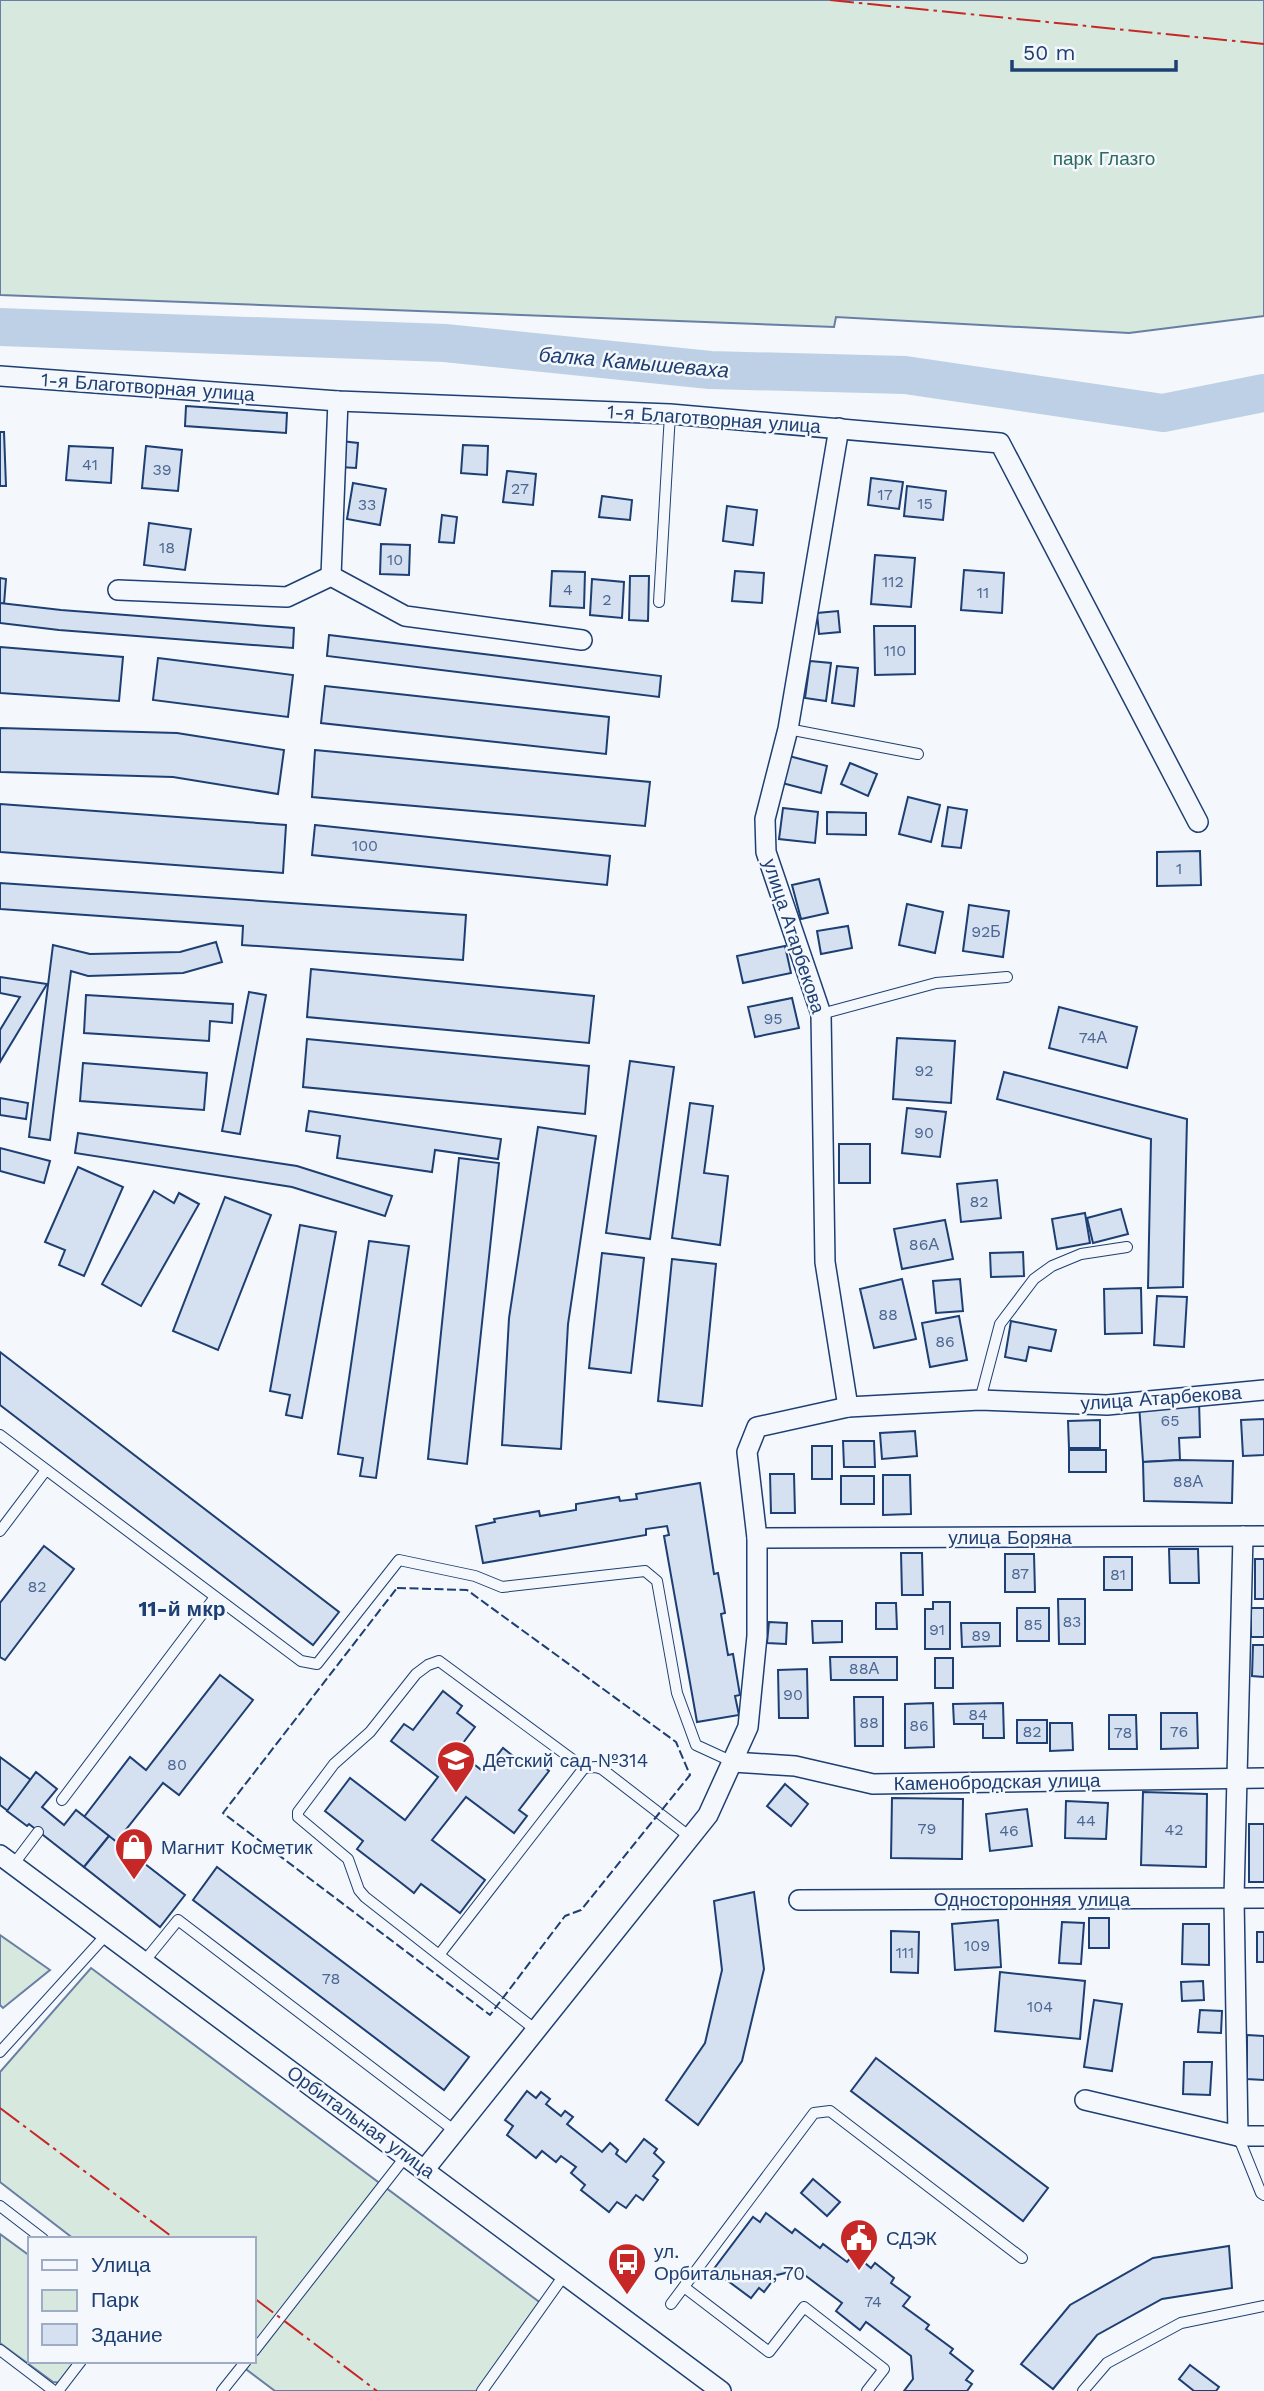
<svg xmlns="http://www.w3.org/2000/svg" width="1264" height="2391" viewBox="0 0 1264 2391" font-family="'Work Sans',sans-serif">
	<style>
		.green { fill: #d7e8df; stroke: #687fa3; stroke-width: 2 }
		.lines { fill: none; stroke-linecap: round; stroke-linejoin: round }
		.river { stroke: #bed0e5; stroke-width: 38 }
		.building { fill: #d5e0f0; stroke: #1d3f73; stroke-width: 2 }
		.service-casing { stroke: #1d3f73; stroke-width: 12 }
		.minor-casing { stroke: #1d3f73; stroke-width: 22 }
		.service { stroke: #f4f7fb; stroke-width: 10 }
		.minor { stroke: #f4f7fb; stroke-width: 19 }
		.fence { stroke: #1d3f73; stroke-width: 2; stroke-dasharray: 9 3.5; stroke-linecap: butt }
		.power { stroke: #c62828; stroke-width: 2; stroke-dasharray: 24 5 3.5 5; stroke-linecap: butt }
		.labels { text-anchor: middle; dominant-baseline: central; stroke-width: 5; stroke-linejoin: round; paint-order: stroke }
		.number-label { font-size: 16px; fill: #4b6792 }
		.park-label { font-size: 19px; fill: #2c6c60; stroke: #f4f7fb }
		.street-label { font-size: 19px; fill: #1d3f73; stroke: #f4f7fb }
		.poi-label { font-size: 19px; fill: #1d3f73; stroke: #f4f7fb; text-anchor: start }
		.water-label { font-size: 21px; font-style: italic; fill: #1d3f73; stroke: #f4f7fb }
		.neighbourhood-label { font-size: 21px; font-weight: bold; fill: #1d3f73; stroke: #f4f7fb }
	</style>
	<rect width="100%" height="100%" fill="#f4f7fb"/>
	<g class="green">
		<path d="M0 0H1264V316L1129 333 836 317 834 327 0 295Z"/>
		<path d="M0 1935 50 1970 3 2008 0 2005Z"/>
		<path d="M91 1968 542 2304 481 2391H275L235 2361H254V2239H74L0 2182V2072Z"/>
		<path d="M0 2234 30 2256V2361H79L63 2383 53 2382 0 2343Z"/>
	</g>
	<g class="lines">
		<path class="river" d="M0 327 445 343 710 370 905 375 1163 413 1264 393"/>
	</g>
	<g class="building">
		<path d="M186 406 287 413 286 433 185 426Z"/>
		<path d="M0 432H4L6 486H0Z"/>
		<path d="M341 441 358 443 356 468 340 467Z"/>
		<path d="M463 445 488 446 487 475 461 473Z"/>
		<path d="M69 446 113 448 111 483 66 480Z"/>
		<path d="M146 446 182 450 178 491 142 488Z"/>
		<path d="M507 471 536 474 533 505 503 502Z"/>
		<path d="M871 478 903 482 899 509 868 505Z"/>
		<path d="M353 483 386 489 380 525 347 519Z"/>
		<path d="M907 486 946 491 943 520 904 516Z"/>
		<path d="M602 496 632 500 630 520 599 517Z"/>
		<path d="M727 506 757 510 753 545 723 541Z"/>
		<path d="M442 515 457 517 454 543 439 542Z"/>
		<path d="M149 523 191 529 185 570 144 565Z"/>
		<path d="M381 544 410 545 409 575 380 574Z"/>
		<path d="M875 555 915 558 911 607 871 604Z"/>
		<path d="M964 570 1004 573 1002 613 961 610Z"/>
		<path d="M552 571 585 572 584 608 550 606Z"/>
		<path d="M735 571 764 573 762 603 732 601Z"/>
		<path d="M630 576H649L648 621 629 620Z"/>
		<path d="M0 578 6 579 4 604 0 603Z"/>
		<path d="M592 579 624 582 622 618 590 615Z"/>
		<path d="M0 603 61 610 294 628 293 648 59 630 0 623Z"/>
		<path d="M838 611 840 632 819 634 817 613Z"/>
		<path d="M874 626H915V674L875 675Z"/>
		<path d="M329 635 661 676 659 697 327 656Z"/>
		<path d="M0 647 123 657 119 701 0 693Z"/>
		<path d="M158 658 293 675 288 717 153 700Z"/>
		<path d="M810 661 831 663 826 701 805 698Z"/>
		<path d="M837 666 858 668 854 706 832 703Z"/>
		<path d="M325 686 609 717 606 754 321 723Z"/>
		<path d="M0 728 177 733 284 750 278 794 173 777 0 772Z"/>
		<path d="M315 750 650 782 645 826 312 797Z"/>
		<path d="M789 756 827 766 821 793 782 783Z"/>
		<path d="M850 763 877 774 868 796 841 784Z"/>
		<path d="M908 797 940 805 931 842 899 834Z"/>
		<path d="M0 804 286 825 283 873 0 852Z"/>
		<path d="M948 807 967 810 961 848 942 846Z"/>
		<path d="M783 808 818 812 815 843 779 839Z"/>
		<path d="M827 812 866 813V835L827 834Z"/>
		<path d="M315 825 610 856 607 885 312 855Z"/>
		<path d="M1200 851 1201 885 1157 886V852Z"/>
		<path d="M819 879 828 913 801 919 792 885Z"/>
		<path d="M0 883 466 915 463 960 242 945 243 926 0 909Z"/>
		<path d="M907 904 943 912 935 953 899 945Z"/>
		<path d="M969 905 1009 911 1003 957 963 951Z"/>
		<path d="M848 926 852 948 821 954 817 931Z"/>
		<path d="M216 942 222 962 183 973 88 976 71 971 50 1140 29 1137 53 945 90 954 180 952Z"/>
		<path d="M785 946 791 973 743 983 737 956Z"/>
		<path d="M311 969 594 996 589 1043 307 1017Z"/>
		<path d="M0 977 47 984 0 1062V1030L20 997 0 993Z"/>
		<path d="M249 992 266 995 240 1134 222 1131Z"/>
		<path d="M86 995 233 1004 232 1023 210 1021 209 1041 84 1033Z"/>
		<path d="M792 998 799 1028 755 1037 748 1007Z"/>
		<path d="M1059 1007 1137 1027 1127 1068 1049 1048Z"/>
		<path d="M897 1038 955 1041 951 1103 893 1099Z"/>
		<path d="M307 1039 589 1066 585 1114 303 1087Z"/>
		<path d="M630 1061 674 1067 650 1239 606 1233Z"/>
		<path d="M83 1063 207 1073 204 1110 80 1101Z"/>
		<path d="M1004 1072 1187 1119 1183 1287 1148 1288 1151 1139 997 1099Z"/>
		<path d="M0 1098 28 1103 26 1119 0 1115Z"/>
		<path d="M690 1103 713 1106 704 1173 728 1176 720 1245 672 1238Z"/>
		<path d="M907 1108 946 1112 940 1157 902 1153Z"/>
		<path d="M309 1111 501 1139 498 1159 435 1150 432 1172 337 1158 340 1136 306 1131Z"/>
		<path d="M538 1127 596 1136 568 1324 561 1449 502 1445 509 1318Z"/>
		<path d="M78 1133 297 1166 392 1196 385 1216 292 1187 75 1153Z"/>
		<rect x="839" y="1144" width="31" height="39"/>
		<path d="M0 1148 50 1161 44 1183 0 1171Z"/>
		<path d="M459 1158 499 1163 467 1464 428 1459Z"/>
		<path d="M78 1167 123 1187 84 1276 59 1265 65 1250 45 1242Z"/>
		<path d="M997 1180 1001 1218 961 1222 957 1184Z"/>
		<path d="M154 1191 174 1203 179 1193 199 1204 141 1306 102 1284Z"/>
		<path d="M225 1197 271 1215 218 1350 173 1331Z"/>
		<path d="M1121 1209 1128 1234 1093 1243 1087 1218Z"/>
		<path d="M1085 1213 1090 1243 1057 1249 1052 1219Z"/>
		<path d="M945 1220 953 1259 902 1269 894 1229Z"/>
		<path d="M300 1225 336 1232 302 1418 286 1415 290 1395 270 1391Z"/>
		<path d="M369 1241 409 1246 376 1478 360 1476 363 1458 338 1454Z"/>
		<path d="M1023 1252 1024 1276 991 1277 990 1253Z"/>
		<path d="M602 1253 644 1258 631 1373 589 1368Z"/>
		<path d="M672 1259 716 1264 702 1406 658 1401Z"/>
		<path d="M902 1279 916 1339 874 1348 860 1289Z"/>
		<path d="M960 1279 963 1311 936 1313 933 1281Z"/>
		<path d="M1141 1288 1142 1333 1105 1334 1104 1289Z"/>
		<path d="M1157 1296 1187 1297 1184 1347 1154 1345Z"/>
		<path d="M959 1316 967 1360 930 1367 922 1323Z"/>
		<path d="M1011 1321 1056 1330 1051 1351 1029 1347 1026 1361 1005 1357Z"/>
		<path d="M0 1352 339 1612 313 1645 0 1405Z"/>
		<path d="M1199 1400 1200 1437 1179 1438 1180 1460 1143 1462 1139 1404Z"/>
		<path d="M1264 1419V1455L1243 1456 1241 1420Z"/>
		<path d="M1100 1420V1448H1069L1068 1421Z"/>
		<path d="M915 1431 917 1456 882 1459 880 1433Z"/>
		<path d="M843 1441H874L875 1467H844Z"/>
		<rect x="812" y="1446" width="20" height="33"/>
		<rect x="1069" y="1450" width="37" height="22"/>
		<path d="M1180 1460 1233 1461 1232 1503 1144 1501 1143 1462Z"/>
		<path d="M770 1474H794L795 1513H771Z"/>
		<path d="M883 1475H910L911 1514 883 1515Z"/>
		<rect x="841" y="1476" width="33" height="28"/>
		<path d="M700 1483 714 1574 718 1573 725 1613 721 1614 728 1655 733 1654 740 1695 735 1696 739 1715 697 1722 664 1536 669 1535 667 1526 646 1529V1535L483 1563 476 1526 495 1522 494 1519 539 1511 540 1516 576 1510V1504L619 1497 620 1501 637 1499 636 1494Z"/>
		<path d="M44 1546 74 1569 5 1660 0 1657V1603Z"/>
		<path d="M1169 1549H1198L1199 1583H1170Z"/>
		<path d="M901 1553H922L923 1595H902Z"/>
		<path d="M1005 1554H1034L1035 1592H1005Z"/>
		<rect x="1104" y="1557" width="28" height="33"/>
		<rect x="1255" y="1559" width="9" height="40"/>
		<path d="M1058 1599H1085V1644H1059Z"/>
		<path d="M933 1602H950V1649H925V1609H933Z"/>
		<path d="M876 1603H896L897 1629H876Z"/>
		<rect x="1017" y="1608" width="32" height="33"/>
		<rect x="1251" y="1608" width="13" height="29"/>
		<path d="M812 1621H842V1642L813 1643Z"/>
		<path d="M769 1622 787 1623 786 1644 767 1643Z"/>
		<path d="M961 1623H1000V1646L962 1647Z"/>
		<path d="M1253 1645H1264V1677L1252 1676Z"/>
		<path d="M830 1657H897V1680H831Z"/>
		<rect x="935" y="1658" width="18" height="30"/>
		<path d="M807 1669 808 1718H779L778 1670Z"/>
		<path d="M220 1675 253 1700 179 1795 163 1783 116 1842 84 1817 130 1757 146 1770Z"/>
		<path d="M443 1691 462 1706 457 1713 475 1727 457 1751 484 1772 503 1748 526 1766 532 1758 549 1771 519 1810 527 1816 514 1833 466 1797 432 1840 485 1880 460 1913 421 1884 414 1893 400 1882 357 1849 363 1841 325 1811 350 1778 405 1820 438 1777 391 1741 404 1724 413 1730Z"/>
		<path d="M854 1697H883V1746H855Z"/>
		<path d="M933 1703 934 1747 905 1748V1704Z"/>
		<path d="M1003 1703 1004 1738H983V1724H954L953 1704Z"/>
		<path d="M1161 1713H1197L1198 1748 1161 1749Z"/>
		<path d="M1109 1715H1136L1137 1749H1109Z"/>
		<rect x="1017" y="1720" width="30" height="23"/>
		<path d="M1050 1723H1072L1073 1750 1050 1751Z"/>
		<path d="M0 1757 31 1780 8 1811 0 1805Z"/>
		<path d="M36 1772 57 1789 42 1807 64 1825 76 1810 109 1836 84 1867 29 1824 27 1826 7 1811Z"/>
		<path d="M785 1784 808 1804 791 1826 767 1806Z"/>
		<path d="M1143 1792 1207 1794 1206 1867 1141 1865Z"/>
		<path d="M892 1798 963 1799 962 1859 891 1858Z"/>
		<path d="M1066 1801 1108 1803 1106 1839 1065 1838Z"/>
		<path d="M1027 1809 1032 1846 990 1851 986 1814Z"/>
		<rect x="1249" y="1824" width="15" height="58"/>
		<path d="M109 1836 185 1895 160 1927 84 1867Z"/>
		<path d="M217 1867 469 2057 444 2090 193 1900Z"/>
		<path d="M754 1892 764 1969 742 2061 698 2125 666 2100 705 2043 722 1970 714 1901Z"/>
		<rect x="1089" y="1918" width="20" height="30"/>
		<path d="M998 1920 1001 1967 955 1970 952 1924Z"/>
		<path d="M1062 1922 1084 1923 1081 1964 1059 1963Z"/>
		<path d="M1183 1924H1209V1965L1182 1964Z"/>
		<path d="M891 1931 919 1932 918 1973 891 1972Z"/>
		<rect x="1257" y="1932" width="7" height="30"/>
		<path d="M1000 1972 1085 1981 1080 2039 995 2031Z"/>
		<path d="M1203 1981 1204 2000 1182 2001 1181 1982Z"/>
		<path d="M1094 2000 1122 2004 1112 2071 1084 2067Z"/>
		<path d="M1200 2010 1222 2011 1221 2033 1198 2032Z"/>
		<path d="M1247 2035 1264 2036V2080L1247 2079Z"/>
		<path d="M876 2058 1048 2188 1023 2221 851 2091Z"/>
		<path d="M1184 2062H1212L1210 2095 1183 2094Z"/>
		<path d="M527 2091 536 2098 541 2092 550 2099 546 2104 561 2116 565 2111 573 2117 567 2124 602 2152 610 2143 618 2150 616 2154 626 2162 644 2139 657 2149 654 2153 664 2162 653 2176 658 2180 643 2200 636 2195 626 2208 617 2202 609 2212 581 2190 585 2185 571 2173 576 2167 561 2156 556 2162 542 2151 536 2158 507 2135 513 2126 505 2120Z"/>
		<path d="M813 2179 840 2202 827 2216 801 2193Z"/>
		<path d="M766 2213 792 2233 795 2229 820 2248 823 2244 847 2262 854 2254 871 2268 875 2263 894 2278 891 2283 910 2297 903 2306 929 2325 926 2329 953 2349 950 2353 973 2371 966 2380 972 2384 967 2391H904L913 2379 911 2356 866 2322 860 2330 836 2311 842 2303 798 2270 777 2275 764 2292 759 2288 751 2298 713 2270 753 2217 760 2222Z"/>
		<path d="M1229 2246 1232 2288 1162 2299 1097 2335 1053 2389 1021 2364 1070 2305 1153 2258Z"/>
		<path d="M1190 2365 1219 2387 1216 2391H1194L1179 2379Z"/>
	</g>
	<g class="lines">
		<defs>
			<g id="service">
				<path d="M659 602 670 414"/>
				<path d="M788 729 918 754"/>
				<path d="M821 1014 936 983 1007 977"/>
				<path d="M980 1400 1000 1324 1034 1279 1052 1266 1081 1254 1127 1247"/>
				<path d="M0 1435 301 1661 317 1664 399 1560 475 1576 502 1587 645 1571 657 1581 677 1693 696 1745 733 1762"/>
				<path d="M0 1531 46 1470"/>
				<path d="M584 1768 596 1767 602 1769 690 1837"/>
				<path d="M62 1800 215 1597"/>
				<path d="M13 1865 38 1832"/>
				<path d="M439 1955 365 1897 359 1890 348 1859 298 1817V1812L334 1764 370 1732 416 1674 428 1665 439 1661 584 1768 439 1955 536 2030"/>
				<path d="M143 1963 178 1920 455 2131"/>
				<path d="M0 2052 106 1935"/>
				<path d="M1238 2136 1261 2193 1264 2195"/>
				<path d="M0 2206 43 2239"/>
				<path d="M684 2287 769 2352 804 2307 884 2369 867 2391"/>
				<path d="M671 2304 814 2113 830 2111 1022 2258"/>
				<path d="M0 2350 54 2391"/>
				<path d="M254 2351 406 2156"/>
				<path d="M58 2391 81 2361"/>
				<path d="M222 2391 246 2361"/>
				<path d="M482 2391 565 2274"/>
				<path d="M1083 2391 1107 2363 1181 2323 1264 2306"/>
			</g>
			<g id="minor">
				<path d="M0 376 338 401 670 414 1000 443 1198 822"/>
				<path d="M839 428 788 729 765 819 766 852 821 1014 825 1262 848 1407"/>
				<path d="M331 576 338 401"/>
				<path d="M118 590 287 597 331 576 405 616 582 640"/>
				<path d="M757 1538 1264 1536"/>
				<path d="M733 1762 795 1766 873 1784 1264 1778"/>
				<path d="M0 1855 721 2391"/>
				<path d="M799 1900 1264 1898"/>
				<path d="M1085 2100 1238 2136H1264"/>
				<path d="M1238 2136 1234 1898 1243 1536"/>
				<path d="M425 2169 708 1815 748 1727 757 1636V1538L747 1452 757 1427 848 1407 980 1400 1107 1405 1264 1390"/>
			</g>
		</defs>
		<use href="#service" class="service-casing"/>
		<use href="#minor" class="minor-casing"/>
		<use href="#service" class="service"/>
		<use href="#minor" class="minor"/>
		<path class="fence" d="M397 1588 467 1590 676 1742 690 1775 581 1910 565 1916 490 2015 223 1813Z"/>
		<g class="power">
			<path d="M830 0 1264 44"/>
			<path d="M0 2108 175 2239"/>
			<path d="M254 2298 377 2391"/>
		</g>
	</g>
	<defs>
		<symbol id="school-pin" viewBox="-11 -11 22 30"><path d="M0 17L-7.5 6A9.5 9.5 0 1 1 7.5 6Z" fill="#c62828" stroke="#f4f7fb"/><path d="M0-5L7-2L0 1L-7-2ZM-4 1L0 2.5L4 1V4Q0 6-4 4Z" fill="#fff"/></symbol>
		<symbol id="shop-pin" viewBox="-11 -11 22 30"><path d="M0 17L-7.5 6A9.5 9.5 0 1 1 7.5 6Z" fill="#c62828" stroke="#f4f7fb"/><path d="M-5-2.5h2.3a2.7 3.5 0 0 1 5.4 0H5L5.5 6h-11ZM-1.5-2.5h3a1.5 2.3 0 0 0-3 0Z" fill="#fff"/></symbol>
		<symbol id="civic-pin" viewBox="-11 -11 22 30"><path d="M0 17L-7.5 6A9.5 9.5 0 1 1 7.5 6Z" fill="#c62828" stroke="#f4f7fb"/><path d="M-.6-6.5H3V-4.5H.6V-3L4-1V1h2V6H-6V1h2V-1L-.6-3ZM-1.2 2.5V6h2.4V2.5Z" fill="#fff"/></symbol>
		<symbol id="bus-pin" viewBox="-11 -11 22 30"><path d="M0 17L-7.5 6A9.5 9.5 0 1 1 7.5 6Z" fill="#c62828" stroke="#f4f7fb"/><path d="M-5-6H5V4H4V6H2V4H-2V6H-4V4H-5ZM-3.5-4V0h7V-4ZM-3.5 1.2v1.5H-2V1.2ZM2 1.2v1.5H3.5V1.2Z" fill="#fff"/></symbol>
	</defs>
	<g fill-rule="evenodd">
		<use href="#school-pin" x="434" y="1738" width="44" height="60"/>
		<use href="#shop-pin" x="112" y="1825" width="44" height="60"/>
		<use href="#civic-pin" x="837" y="2216" width="44" height="60"/>
		<use href="#bus-pin" x="605" y="2240" width="44" height="60"/>
	</g>
	<g class="labels">
		<g class="number-label">
			<text x="90" y="464">41</text>
			<text x="162" y="469">39</text>
			<text x="520" y="488">27</text>
			<text x="885" y="494">17</text>
			<text x="925" y="503">15</text>
			<text x="367" y="504">33</text>
			<text x="167" y="547">18</text>
			<text x="395" y="559">10</text>
			<text x="893" y="581">112</text>
			<text x="568" y="589">4</text>
			<text x="983" y="592">11</text>
			<text x="607" y="599">2</text>
			<text x="895" y="650">110</text>
			<text x="365" y="845">100</text>
			<text x="1179" y="868">1</text>
			<text x="986" y="931">92Б</text>
			<text x="773" y="1018">95</text>
			<text x="1093" y="1037">74А</text>
			<text x="924" y="1070">92</text>
			<text x="924" y="1132">90</text>
			<text x="979" y="1201">82</text>
			<text x="924" y="1244">86А</text>
			<text x="888" y="1314">88</text>
			<text x="945" y="1341">86</text>
			<text x="1170" y="1420">65</text>
			<text x="1188" y="1481">88А</text>
			<text x="1020" y="1573">87</text>
			<text x="1118" y="1574">81</text>
			<text x="37" y="1586">82</text>
			<text x="1072" y="1621">83</text>
			<text x="1033" y="1624">85</text>
			<text x="937" y="1629">91</text>
			<text x="981" y="1635">89</text>
			<text x="864" y="1668">88А</text>
			<text x="793" y="1694">90</text>
			<text x="978" y="1714">84</text>
			<text x="869" y="1722">88</text>
			<text x="919" y="1725">86</text>
			<text x="1032" y="1731">82</text>
			<text x="1179" y="1731">76</text>
			<text x="1123" y="1732">78</text>
			<text x="177" y="1764">80</text>
			<text x="1086" y="1820">44</text>
			<text x="927" y="1828">79</text>
			<text x="1174" y="1829">42</text>
			<text x="1009" y="1830">46</text>
			<text x="977" y="1945">109</text>
			<text x="905" y="1952">111</text>
			<text x="331" y="1978">78</text>
			<text x="1040" y="2006">104</text>
			<text x="873" y="2301">74</text>
		</g>
		<g class="park-label">
			<text x="1104" y="158">парк Глазго</text>
		</g>
		<g class="street-label">
			<text transform="translate(148 387) rotate(4)">1-я Благотворная улица</text>
			<text transform="translate(714 419) rotate(4)">1-я Благотворная улица</text>
			<text transform="translate(794 936) rotate(72)">улица Атарбекова</text>
			<text transform="translate(1161 1398) rotate(-4)">улица Атарбекова</text>
			<text x="1010" y="1537">улица Боряна</text>
			<text transform="translate(997 1782) rotate(-1)">Каменобродская улица</text>
			<text x="1032" y="1899">Односторонняя улица</text>
			<text transform="translate(361 2122) rotate(36)">Орбитальная улица</text>
		</g>
		<g class="poi-label">
			<text x="483" y="1760">Детский сад №314</text>
			<text x="161" y="1847">Магнит Косметик</text>
			<text x="886" y="2238">СДЭК</text>
			<text x="654" y="2251">ул.<tspan x="654" dy="22">Орбитальная, 70</tspan></text>
		</g>
		<g class="water-label">
			<text transform="translate(634 362) rotate(5)">балка Камышеваха</text>
		</g>
		<g class="neighbourhood-label">
			<text x="182" y="1608">11-й мкр</text>
		</g>
	</g>
	<rect x="28" y="2237" width="228" height="126" fill="#f4f7fb" stroke="#9eadc5" stroke-width="2"/>
	<rect x="42" y="2260" width="35" height="10" fill="#f4f7fb" stroke="#9eadc5" stroke-width="2"/>
	<text x="91" y="2272" font-size="21" fill="#1d3f73">Улица</text>
	<rect x="42" y="2290" width="35" height="21" fill="#d7e8df" stroke="#9eadc5" stroke-width="2"/>
	<text x="91" y="2307" font-size="21" fill="#1d3f73">Парк</text>
	<rect x="42" y="2324" width="35" height="21" fill="#d5e0f0" stroke="#9eadc5" stroke-width="2"/>
	<text x="91" y="2342" font-size="21" fill="#1d3f73">Здание</text>
	<path d="M1012 60v10h164v-10" fill="none" stroke="#1d3f73" stroke-width="3.5"/>
	<text x="1023" y="60" font-size="21" fill="#1d3f73" stroke="#f4f7fb" stroke-width="5" paint-order="stroke">50 m</text>
</svg>
